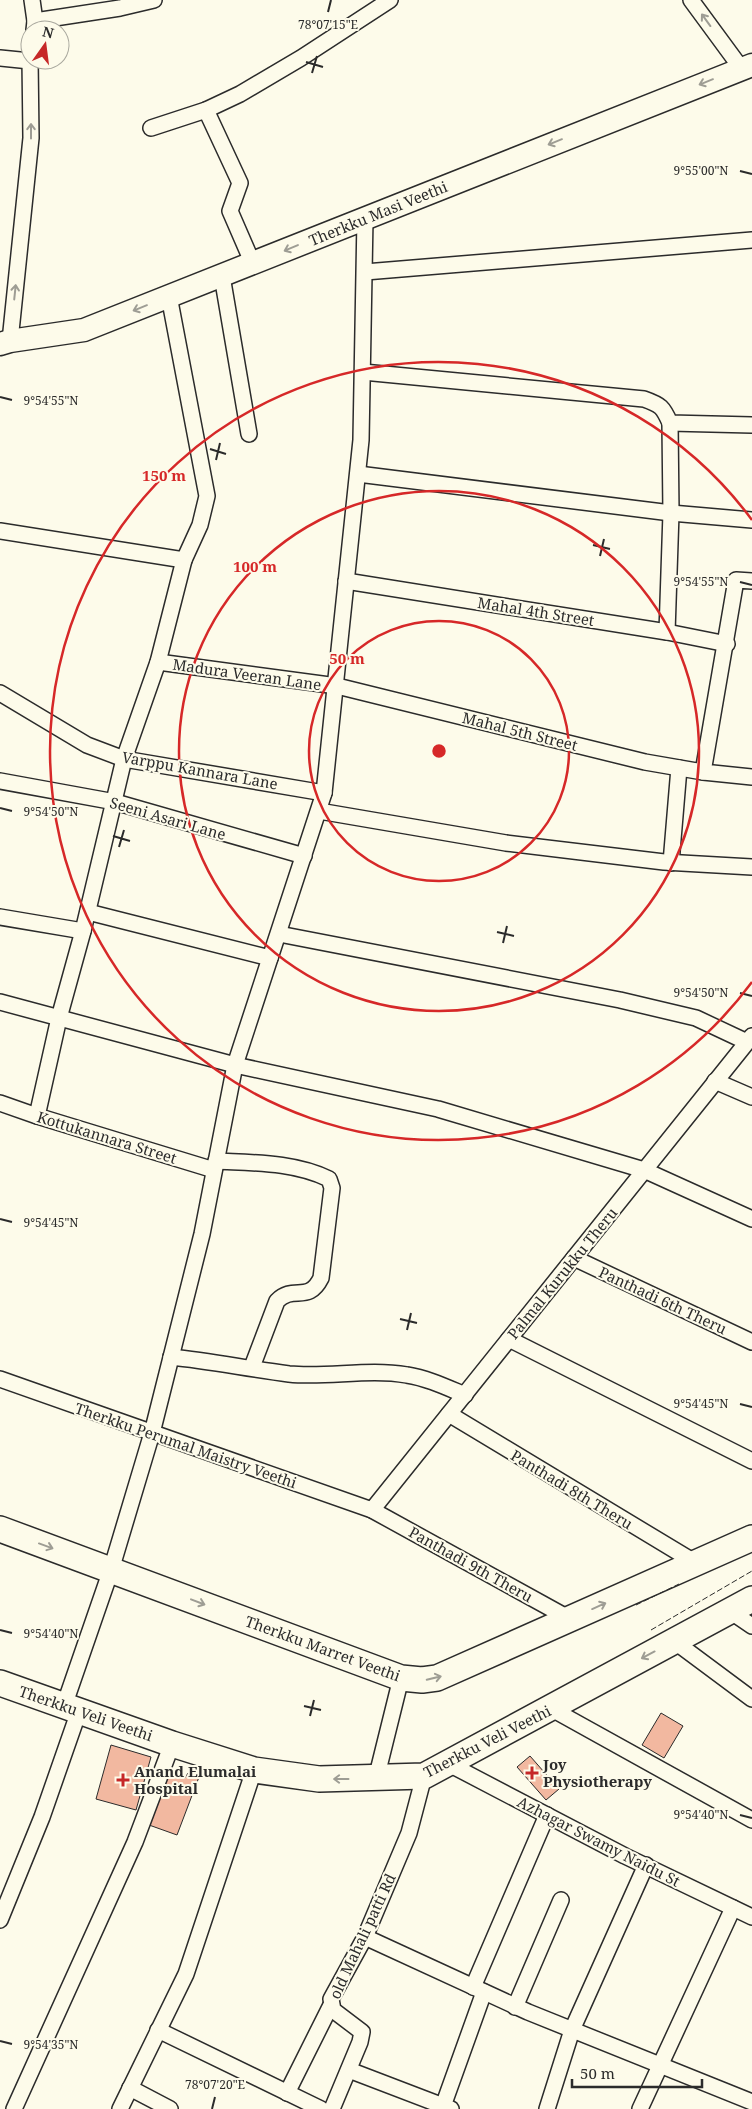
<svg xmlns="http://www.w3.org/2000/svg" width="752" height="2109" viewBox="0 0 752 2109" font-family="'Noto Serif',serif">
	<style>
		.building { fill: #f2b8a0; stroke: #2b2b2b }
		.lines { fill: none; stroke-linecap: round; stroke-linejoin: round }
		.street-casing { stroke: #2b2b2b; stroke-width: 18 }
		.secondary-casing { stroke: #2b2b2b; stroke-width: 25 }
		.primary-casing { stroke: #2b2b2b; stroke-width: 28 }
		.street { stroke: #fdfbea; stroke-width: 15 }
		.secondary { stroke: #fdfbea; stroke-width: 22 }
		.primary { stroke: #fdfbea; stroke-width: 25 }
		.fence { stroke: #2b2b2b; stroke-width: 1; stroke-dasharray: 6 2.5; stroke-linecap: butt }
		.oneway { stroke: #9e9d94 }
		.ticks { fill: none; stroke: #2b2b2b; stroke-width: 2 }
		.ring { fill: none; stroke: #d62828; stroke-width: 2.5 }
		.poi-dot { fill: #c62828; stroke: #fdfbea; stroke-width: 2 }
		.labels { text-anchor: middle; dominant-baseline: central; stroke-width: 4; stroke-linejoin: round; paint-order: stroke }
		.street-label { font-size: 15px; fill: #2b2b2b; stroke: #fdfbea }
		.poi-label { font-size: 15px; font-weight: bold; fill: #2b2b2b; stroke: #fdfbea; text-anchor: start }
		.ticks-label { font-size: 12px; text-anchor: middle; fill: #2b2b2b; stroke: #fdfbea; stroke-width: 4; stroke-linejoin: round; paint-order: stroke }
		.centre { fill: #d62828; stroke: #fdfbea; stroke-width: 2.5 }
		.ring-label { font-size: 15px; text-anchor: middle; font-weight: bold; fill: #d62828; stroke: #fdfbea; stroke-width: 4; stroke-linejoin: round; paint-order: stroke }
	</style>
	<rect width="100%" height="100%" fill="#fdfbea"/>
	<g class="building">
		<path d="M661 1713 683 1726 664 1758 642 1745Z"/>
		<path d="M111 1745 151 1757 136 1810 96 1799Z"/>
		<path d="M530 1756 559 1789 546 1800 517 1767Z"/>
		<path d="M169 1772 185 1778 188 1773 199 1777 177 1835 149 1825Z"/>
	</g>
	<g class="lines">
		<defs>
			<g id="street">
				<path d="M32 0 35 21 34 30"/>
				<path d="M691 0 741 68"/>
				<path d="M35 21 120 8 154 0"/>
				<path d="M0 58 30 61"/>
				<path d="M206 110 240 183 230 211 253 264"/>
				<path d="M151 128 206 110 240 94 301 58 390 0"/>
				<path d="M365 272 752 240"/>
				<path d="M222 276 249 434"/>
				<path d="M169 296 207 496 200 525 184 560"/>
				<path d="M10 341 31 138 30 59"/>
				<path d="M363 372 644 399C661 405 663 407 670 423L752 425"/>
				<path d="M358 474 671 513 752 520"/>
				<path d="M0 531 184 560 158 662 124 759 83 931 59 1018 37 1116"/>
				<path d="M346 581 667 632 727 644"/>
				<path d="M752 581 736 580 703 772 752 777"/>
				<path d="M667 632 671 513 670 423"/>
				<path d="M158 662 337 686 645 762 703 772"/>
				<path d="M0 693 87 745 124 759 324 793"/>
				<path d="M0 781 115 802 304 856"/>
				<path d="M319 811 506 843 664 862 752 867"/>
				<path d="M671 863 679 768"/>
				<path d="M88 912 270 958"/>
				<path d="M0 917 83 931"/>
				<path d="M279 934 620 1000 696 1018 747 1042"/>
				<path d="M0 1002 235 1065 438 1109 644 1170 752 1219"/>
				<path d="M715 1081 752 1097"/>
				<path d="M0 1103 37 1116 214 1170"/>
				<path d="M216 1161C254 1163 294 1162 329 1179L332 1188 321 1278C308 1304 294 1284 277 1301L252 1367"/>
				<path d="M574 1258 752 1342"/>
				<path d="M509 1339 752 1461"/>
				<path d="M171 1357C211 1361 249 1369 289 1374 328 1378 368 1368 407 1375 427 1378 446 1387 465 1395"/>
				<path d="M0 1379 372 1510 570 1619"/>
				<path d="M449 1414 696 1563"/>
				<path d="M372 1510 752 1036"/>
				<path d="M730 1611 752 1626"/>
				<path d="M674 1641 752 1699"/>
				<path d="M64 1706 111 1570 152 1433 202 1234 235 1065 324 793 361 440 365 218"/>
				<path d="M550 1708 752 1820"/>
				<path d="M447 1763 625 1856 752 1917"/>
				<path d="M376 1779 401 1678"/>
				<path d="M0 1920 42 1817 79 1711"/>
				<path d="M365 1937 528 2012 752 2102"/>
				<path d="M473 1987 547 1815"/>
				<path d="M515 2007 561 1900"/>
				<path d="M158 2030 321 2109"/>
				<path d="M349 2070 451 2109"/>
				<path d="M130 2088 170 2109"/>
				<path d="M287 2093 331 2005"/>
				<path d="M14 2109 135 1842 172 1744"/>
				<path d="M120 2109 186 1974 254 1770"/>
				<path d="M332 2109 360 2042 362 2032 333 2010 331 1999 365 1937 409 1833 424 1776"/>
				<path d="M442 2109 484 1992"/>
				<path d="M547 2109 572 2030 646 1865"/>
				<path d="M640 2109 733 1908"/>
			</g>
			<path id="secondary" d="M0 344 10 341 84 330 752 65"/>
			<g id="primary">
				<path d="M0 1529 401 1678 422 1680 437 1678 752 1538"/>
				<path d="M0 1683 172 1744 254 1770 319 1779 424 1776 752 1599"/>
			</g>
		</defs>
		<use href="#street" class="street-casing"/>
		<use href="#secondary" class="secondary-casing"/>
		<use href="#primary" class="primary-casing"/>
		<use href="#street" class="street"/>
		<use href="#secondary" class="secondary"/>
		<use href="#primary" class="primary"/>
		<g class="fence">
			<path d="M636 1605 679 1584"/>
			<path d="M651 1630 752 1571"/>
		</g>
	</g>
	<defs><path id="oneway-shaft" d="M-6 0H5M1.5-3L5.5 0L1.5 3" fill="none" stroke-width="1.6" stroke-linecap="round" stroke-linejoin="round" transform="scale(1.25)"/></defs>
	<g class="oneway">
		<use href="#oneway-shaft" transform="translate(706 20) rotate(-126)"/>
		<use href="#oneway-shaft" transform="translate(706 82) rotate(158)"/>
		<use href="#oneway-shaft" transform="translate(31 131) rotate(-90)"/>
		<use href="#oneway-shaft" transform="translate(555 142) rotate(158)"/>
		<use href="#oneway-shaft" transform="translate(291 248) rotate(157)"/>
		<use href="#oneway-shaft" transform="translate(15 292) rotate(-84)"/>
		<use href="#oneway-shaft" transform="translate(140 308) rotate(158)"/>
		<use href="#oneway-shaft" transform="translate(46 1546) rotate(20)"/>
		<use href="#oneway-shaft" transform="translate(198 1602) rotate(21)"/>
		<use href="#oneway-shaft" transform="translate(599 1606) rotate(-24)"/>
		<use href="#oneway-shaft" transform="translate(648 1655) rotate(152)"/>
		<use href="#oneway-shaft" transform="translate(434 1678) rotate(-14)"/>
		<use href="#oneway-shaft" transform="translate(341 1779) rotate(180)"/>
	</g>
	<path class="ticks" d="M328 12 331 0M306 62 323 67M312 73 317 56M740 171 752 174M0 397 12 400M210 449 226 454M216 460 220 443M593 545 610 549M600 556 604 539M740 582 752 585M0 808 12 811M113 836 130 841M119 847 124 830M497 932 514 936M503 943 507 926M740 993 752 996M0 1219 12 1222M400 1319 417 1323M407 1330 411 1313M740 1404 752 1407M0 1630 12 1633M304 1706 321 1710M310 1716 314 1700M740 1815 752 1818M0 2041 12 2044M212 2109 215 2097"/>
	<g class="ring">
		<circle cx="439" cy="751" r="130"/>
		<circle cx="439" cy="751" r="260"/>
		<path d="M752 982A389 389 0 1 1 752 520"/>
	</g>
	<g class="poi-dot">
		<path d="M529.5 1765.5h5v5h5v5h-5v5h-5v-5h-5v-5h5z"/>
		<path d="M120.5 1772.5h5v5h5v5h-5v5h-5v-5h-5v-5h5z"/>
	</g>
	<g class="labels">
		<g class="street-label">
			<text transform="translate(378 213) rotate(-22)">Therkku Masi Veethi</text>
			<text transform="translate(536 611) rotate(9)">Mahal 4th Street</text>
			<text transform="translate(247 674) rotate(8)">Madura Veeran Lane</text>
			<text transform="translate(520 731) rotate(14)">Mahal 5th Street</text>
			<text transform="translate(200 770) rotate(10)">Varppu Kannara Lane</text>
			<text transform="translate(168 818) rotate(16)">Seeni Asari Lane</text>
			<text transform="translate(107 1137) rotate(17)">Kottukannara Street</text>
			<text transform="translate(562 1273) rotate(-51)">Palmal Kurukku Theru</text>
			<text transform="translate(663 1300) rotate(25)">Panthadi 6th Theru</text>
			<text transform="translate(186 1445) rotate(19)">Therkku Perumal Maistry Veethi</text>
			<text transform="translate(572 1489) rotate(31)">Panthadi 8th Theru</text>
			<text transform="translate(471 1564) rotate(29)">Panthadi 9th Theru</text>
			<text transform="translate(323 1648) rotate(20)">Therkku Marret Veethi</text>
			<text transform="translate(86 1713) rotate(19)">Therkku Veli Veethi</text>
			<text transform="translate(487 1741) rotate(-27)">Therkku Veli Veethi</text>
			<text transform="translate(599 1841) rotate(27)">Azhagar Swamy Naidu St</text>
			<text transform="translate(362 1936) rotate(-65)">old Mahali patti Rd</text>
		</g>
		<g class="poi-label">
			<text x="543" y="1764">Joy<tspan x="543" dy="17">Physiotherapy</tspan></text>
			<text x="134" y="1771">Anand Elumalai<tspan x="134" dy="17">Hospital</tspan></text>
		</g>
	</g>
	<g class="ticks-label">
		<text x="328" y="29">78°07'15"E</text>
		<text x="701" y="175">9°55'00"N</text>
		<text x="51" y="405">9°54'55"N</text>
		<text x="701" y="586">9°54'55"N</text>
		<text x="51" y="816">9°54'50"N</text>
		<text x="701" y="997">9°54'50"N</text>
		<text x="51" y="1227">9°54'45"N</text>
		<text x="701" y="1408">9°54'45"N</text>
		<text x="51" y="1638">9°54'40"N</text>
		<text x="701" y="1819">9°54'40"N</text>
		<text x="51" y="2049">9°54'35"N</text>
		<text x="215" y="2089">78°07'20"E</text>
	</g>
	<circle cx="439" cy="751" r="8" class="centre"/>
	<g class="ring-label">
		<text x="164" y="481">150 m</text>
		<text x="255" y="572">100 m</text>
		<text x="347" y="664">50 m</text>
	</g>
	<g transform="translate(45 45) rotate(14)"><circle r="24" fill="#fdfbea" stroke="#a9a89e"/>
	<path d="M0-4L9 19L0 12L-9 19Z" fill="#c62828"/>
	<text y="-8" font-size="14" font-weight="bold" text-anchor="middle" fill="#2b2b2b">N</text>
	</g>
	<path d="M572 2079v8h130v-8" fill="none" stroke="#2b2b2b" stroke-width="2.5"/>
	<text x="580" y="2079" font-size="15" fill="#2b2b2b" stroke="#fdfbea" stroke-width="4" paint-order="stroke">50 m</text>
</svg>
